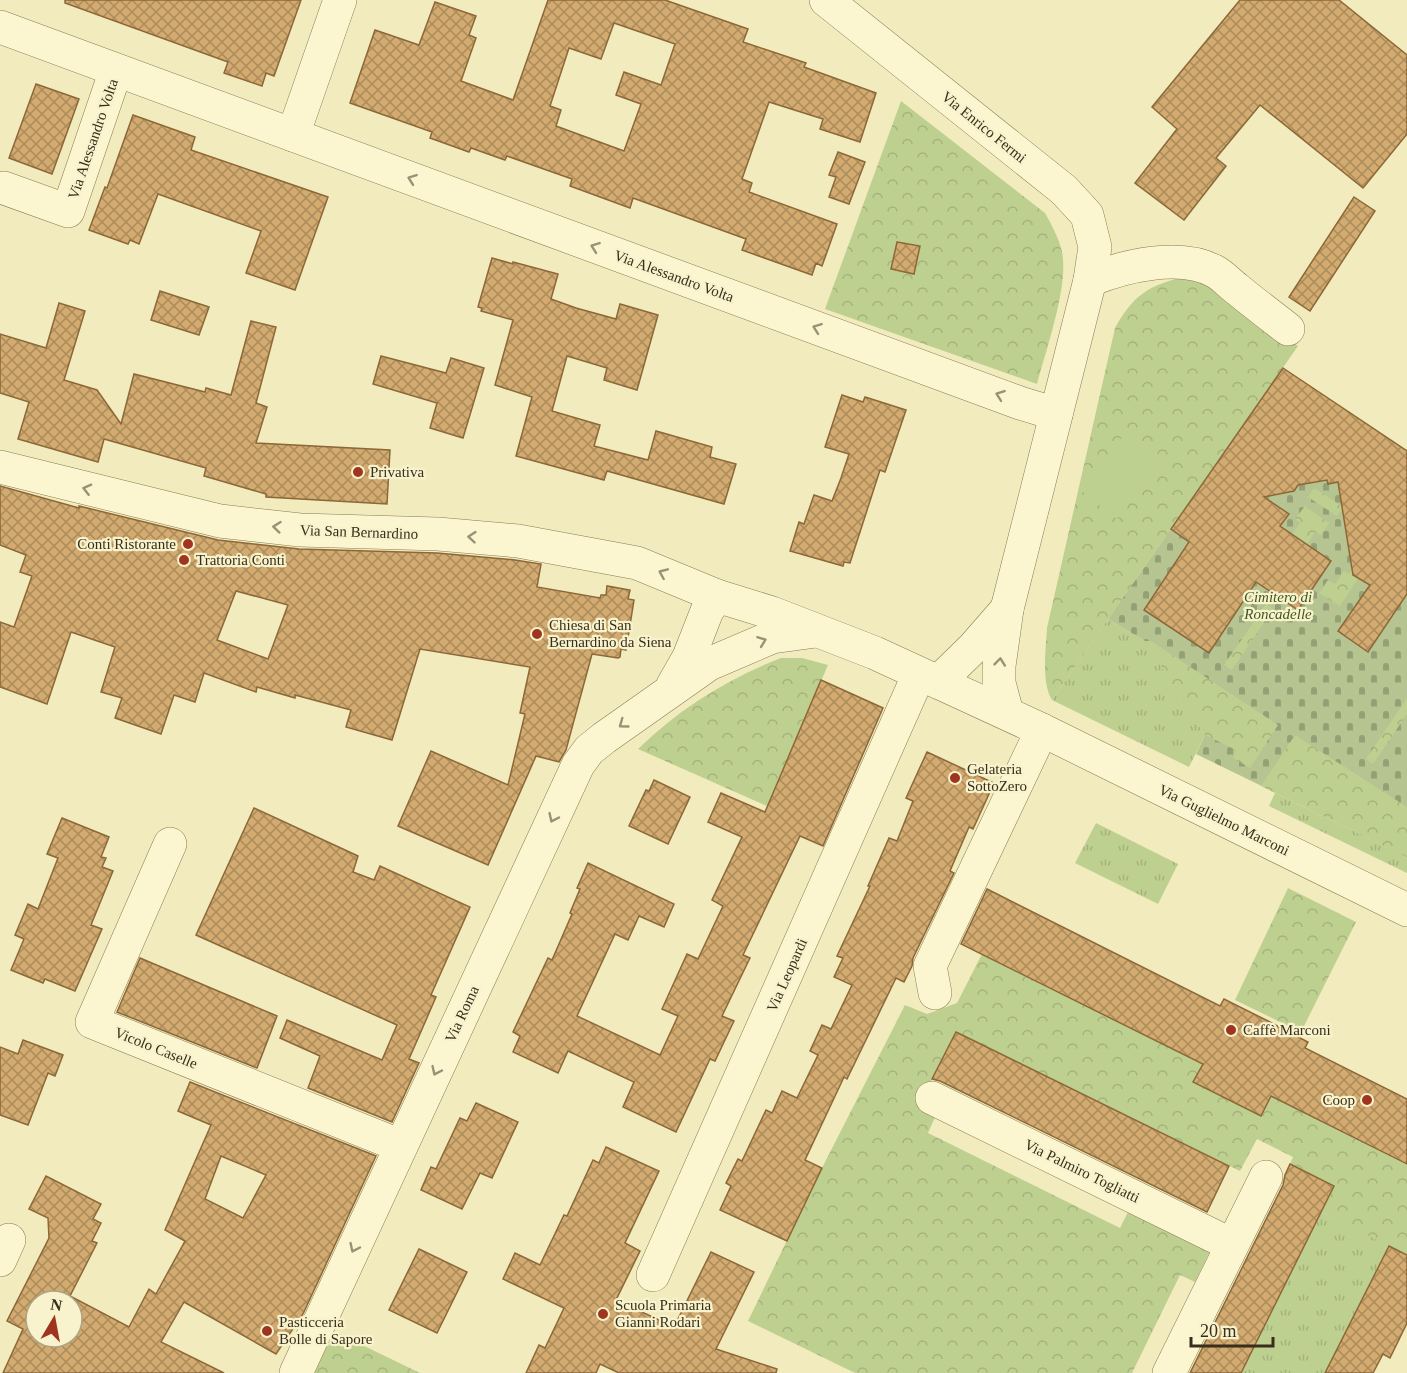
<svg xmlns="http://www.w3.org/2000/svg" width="1407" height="1373" viewBox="0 0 1407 1373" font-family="'Times New Roman',serif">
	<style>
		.grass { fill: url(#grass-tufts) }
		.cemetery { fill: url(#cemetery-stones) }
		.park { fill: url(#park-crowns) }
		.pitch { fill: #bed090 }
		.building { fill: url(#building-cross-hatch); stroke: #8c6838; stroke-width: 1.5; fill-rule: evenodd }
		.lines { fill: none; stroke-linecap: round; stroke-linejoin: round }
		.minor-casing { stroke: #8b7b54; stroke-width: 34 }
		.minor { stroke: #fcf6d0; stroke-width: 33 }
		.oneway { stroke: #9a9276 }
		.poi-dot { fill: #9f341f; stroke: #f8f3cd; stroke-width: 2 }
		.labels { text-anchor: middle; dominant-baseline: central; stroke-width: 4.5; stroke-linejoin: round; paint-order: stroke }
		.street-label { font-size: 15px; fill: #392e1b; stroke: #f8f3cd }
		.poi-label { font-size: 15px; fill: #392e1b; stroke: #f8f3cd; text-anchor: start }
		.park-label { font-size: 15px; font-style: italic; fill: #3f571f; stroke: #f8f3cd }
	</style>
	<defs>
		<pattern id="grass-tufts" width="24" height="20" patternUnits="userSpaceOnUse" patternTransform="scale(1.5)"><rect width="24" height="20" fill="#bed090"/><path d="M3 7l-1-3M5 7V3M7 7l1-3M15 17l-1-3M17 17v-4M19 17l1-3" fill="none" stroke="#a4b37c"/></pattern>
		<pattern id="cemetery-stones" width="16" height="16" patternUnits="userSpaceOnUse" patternTransform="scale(1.5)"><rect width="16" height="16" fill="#b5c490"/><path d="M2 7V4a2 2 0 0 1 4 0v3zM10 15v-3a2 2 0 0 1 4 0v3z" fill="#94a075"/></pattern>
		<pattern id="park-crowns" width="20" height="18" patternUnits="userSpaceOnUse" patternTransform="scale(1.5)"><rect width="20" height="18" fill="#bed090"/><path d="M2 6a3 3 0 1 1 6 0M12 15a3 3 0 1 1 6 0" fill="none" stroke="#a4b37c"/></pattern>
		<pattern id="building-cross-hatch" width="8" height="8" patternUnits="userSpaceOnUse" patternTransform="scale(1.5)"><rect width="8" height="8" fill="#d3aa6f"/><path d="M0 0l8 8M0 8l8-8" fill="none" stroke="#ac8b5a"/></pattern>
	</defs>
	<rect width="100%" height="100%" fill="#f2ebbd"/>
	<g class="grass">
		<path d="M1108 619 1145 641 1205 735 1189 767 1052 700Z"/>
		<path d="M1275 793 1407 857V873L1269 806Z"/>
		<path d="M1096 823 1178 864 1158 904 1075 863Z"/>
		<path d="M1321 1212 1389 1245 1325 1373H1241Z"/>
	</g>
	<path class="cemetery" d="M1283 368 1407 451V857L1196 754 1205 735 1145 641 1108 619Z"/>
	<g class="park">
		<path d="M901 101 1045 213C1052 226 1059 238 1062 252 1069 286 1046 349 1037 384L825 309Z"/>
		<path d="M1179 278H1198L1233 294 1298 346 1052 700C1041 682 1046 649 1047 628L1115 328C1132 298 1145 287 1179 278Z"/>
		<path d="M1314 488 1343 507 1337 516 1308 497Z"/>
		<path d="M1305 506 1329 523 1321 535 1315 532 1307 545 1292 535 1300 523 1295 519Z"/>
		<path d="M1357 563 1365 568 1340 606 1319 593 1328 580 1335 584 1344 571 1349 574Z"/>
		<path d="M1266 604 1273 609 1232 670 1224 665Z"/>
		<path d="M1145 641H1151L1278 725 1250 768 1233 758 1236 750 1205 735Z"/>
		<path d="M781 658H802L828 665 767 806 638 749C679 709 727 679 781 658Z"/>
		<path d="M1407 698V714L1373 764 1366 759Z"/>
		<path d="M1295 735 1407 807V857L1261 786Z"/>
		<path d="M1288 888 1356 922 1301 1032 1235 1000Z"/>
		<path d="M982 954 1203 1064 1194 1083 1261 1116 1271 1096 1407 1165V1255L1321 1212 1334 1186 1290 1164 1293 1157 1257 1139 1240 1171 956 1032 919 1106 936 1115 928 1133 1120 1228 1129 1210 1210 1251 1195 1282 1180 1275 1132 1373H855L748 1321 822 1168 905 1005 927 1014 957 1003Z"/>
		<path d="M329 1329 420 1373H309Z"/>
	</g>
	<path class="pitch" d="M1127 430 1162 457 1117 519 1083 492Z"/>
	<g class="building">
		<path d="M65 0H301L274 76 266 73 262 86 224 73 228 62 65 3Z"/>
		<path d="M548 0H665L748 29 743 42 806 63 804 67 876 93 860 142 820 129 823 119 769 102 742 179 752 183 749 192 837 224 822 266 816 263 812 275 742 250 746 239 633 198 630 208 570 186 572 179 507 156 505 160 471 148 469 152 430 138 432 132 350 103 375 30 419 45 435 2 476 16 469 35 476 38 461 81 513 100ZM614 23 675 44 661 85 624 72 616 95 641 104 624 151 556 126 561 110 550 106 569 48 601 59Z"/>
		<path d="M1240 0H1339L1407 55V134L1363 188 1260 105 1216 158 1226 166 1184 220 1135 183 1177 129 1152 107Z"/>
		<path d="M36 84 79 99 52 174 9 158Z"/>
		<path d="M133 115 195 137 191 150 328 197 295 290 246 273 261 231 158 194 139 244 130 240 128 244 89 230 105 187 107 188Z"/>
		<path d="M838 152 865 162 849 204 829 197 836 177 829 175Z"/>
		<path d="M1354 197 1375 211 1310 311 1289 297Z"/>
		<path d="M897 242 920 246 914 274 891 269Z"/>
		<path d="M492 258 513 264V262L558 274 551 299 576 308 616 319 620 304 658 315 637 390 604 380 607 368 567 356 552 411 600 425 594 446 648 460 656 431 712 447 710 457 736 464 724 504 607 471 604 480 516 456 532 397 495 385 513 320 481 311 482 308 478 307Z"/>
		<path d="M160 291 209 307 199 335 151 320Z"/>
		<path d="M59 303 85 311 64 380 97 390 121 424 134 374 205 392 206 388 231 395 251 321 276 327 256 403 267 407 256 443 390 450 387 504 266 497V494L204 476 206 468 104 439 98 462 18 439 29 402 0 393V334L46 348Z"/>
		<path d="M381 356 446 373 451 358 484 368 463 438 430 428 437 403 373 384Z"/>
		<path d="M1283 368 1407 451V594L1368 652 1338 631 1370 585 1353 575 1338 482 1328 484 1327 480 1298 485 1294 491 1264 497 1289 514 1280 526 1331 561 1298 610 1256 582 1209 653 1144 610 1189 542 1171 529Z"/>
		<path d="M842 395 863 402 865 397 906 410 885 472 880 470 850 563 844 562 843 566 790 551 799 522 804 524 814 495 832 501 841 478 849 454 825 447Z"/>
		<path d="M0 486 79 508V506L218 540 299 549 437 553 515 560 541 564 537 587 600 598 601 595H606L607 586 630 590 628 599 634 600 626 650 621 649 620 657 618 658 592 654 566 750 559 762 536 756 488 865 398 826 431 751 508 785 525 714 520 713 530 667 420 649 392 740 346 727 351 710 295 695V698L257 687 256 692 204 673 195 702 174 695 161 734 115 718 122 698 101 692 115 647 71 632 47 704 0 687V622L14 627 32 576 20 572 26 555 0 545ZM236 591 288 605 268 659 217 640Z"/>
		<path d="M821 680 883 708 823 846 800 836 743 955 750 958 722 1016 734 1021 715 1061 710 1059 676 1132 623 1107 634 1082 568 1051 558 1073 513 1052 520 1036 513 1032 548 958 552 960 572 914 570 913 580 889 577 888 588 863 674 904 664 927 639 916 628 940 615 934 577 1016 660 1055 678 1016 662 1009 687 954 698 959 723 906 712 900 742 837 708 822 721 793 765 812Z"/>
		<path d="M927 752 994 783 973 829 969 827 950 871 954 873 913 958 912 966 904 982 896 978 847 1079 844 1077 805 1160 822 1168 787 1241 720 1210 731 1186 726 1183 738 1159 742 1161 766 1110 772 1113 782 1091 797 1098 818 1055 810 1051 822 1025 831 1029 852 985 834 977 843 958 837 956 870 886H868L889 838 897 841 913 801 906 798Z"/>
		<path d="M654 780 690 797 668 844 629 826 646 790 649 791Z"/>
		<path d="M254 808 358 856 353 872 374 880 380 866 470 907 431 995 436 997 409 1059 419 1063 392 1122 308 1088 320 1056 280 1038 287 1020 382 1060 397 1025 196 935Z"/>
		<path d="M62 818 109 837 101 857 106 858 102 867 113 871 91 925 102 929 75 991 45 979 43 983 11 970 24 939 15 935 28 904 38 909 58 858 47 854Z"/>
		<path d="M987 889 1220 1006 1224 999 1268 1021 1308 1042 1305 1048 1407 1099V1164L1271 1096 1261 1116 1193 1082 1203 1064 961 944Z"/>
		<path d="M140 958 277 1016 257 1068 117 1012Z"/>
		<path d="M956 1032 1229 1166 1207 1212 940 1081 932 1079Z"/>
		<path d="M23 1040 63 1055 55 1076 48 1073 28 1125 0 1115V1047L18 1054Z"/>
		<path d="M190 1082 376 1156 303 1314 276 1354 184 1302 161 1342 224 1373H3L23 1329 7 1321 49 1238 48 1218 29 1209 46 1176 101 1204 93 1219 101 1223 92 1241 97 1243 70 1296 129 1327 149 1289 156 1294 185 1241 165 1230 211 1125 178 1111ZM221 1156 266 1175 243 1218 205 1199ZM36 1301H72V1337H36Z"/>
		<path d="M476 1103 518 1122 492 1178 480 1173 462 1209 421 1190 431 1167 436 1169 460 1118 467 1121Z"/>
		<path d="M606 1147 659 1171 625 1243 640 1251 616 1300 674 1327 711 1252 754 1272 716 1349 777 1369 776 1373H619L600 1364 596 1373H526L539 1345 545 1348 564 1308 503 1279 515 1253 540 1265 564 1215 567 1216 593 1160 599 1163Z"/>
		<path d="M1290 1164 1334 1186 1241 1373H1190L1283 1185 1285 1175Z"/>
		<path d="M1389 1246 1407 1255V1323L1390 1358 1383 1354 1373 1373H1325Z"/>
		<path d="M419 1249 467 1272 437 1333 389 1310Z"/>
	</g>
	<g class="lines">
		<defs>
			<g id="minor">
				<path d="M826 0 1064 190 1087 215 1095 247 1090 280 1007 609 999 666V683L1007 713"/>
				<path d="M0 27 1020 403 1056 414"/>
				<path d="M293 135 340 0"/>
				<path d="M4 188 68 211 116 70"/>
				<path d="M1090 280C1124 266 1181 252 1216 272 1223 276 1230 284 1237 289 1254 303 1271 316 1288 329"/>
				<path d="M0 467 220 521 300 530 438 534 518 541 637 563 717 596 772 613 875 653 1042 730 1407 910"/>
				<path d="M938 682 973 648 1007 609"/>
				<path d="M673 685 689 657 707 611 717 596"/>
				<path d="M170 844 92 1022 401 1146"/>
				<path d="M935 993 930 966 1042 730"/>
				<path d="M932 1098 1232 1245"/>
				<path d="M0 1260 9 1240"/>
				<path d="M653 1275 919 674"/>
				<path d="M296 1373 578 765 589 750 604 738 709 664 772 637 816 631"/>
				<path d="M1169 1373 1266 1177"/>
			</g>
		</defs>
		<use href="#minor" class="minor-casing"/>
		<use href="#minor" class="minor"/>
	</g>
	<defs><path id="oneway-chevron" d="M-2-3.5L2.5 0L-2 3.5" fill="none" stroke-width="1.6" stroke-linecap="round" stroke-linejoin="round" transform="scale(1.5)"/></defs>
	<g class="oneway">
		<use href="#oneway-chevron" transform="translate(412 179) rotate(-160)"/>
		<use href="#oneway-chevron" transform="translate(595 247) rotate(-160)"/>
		<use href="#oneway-chevron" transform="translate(817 328) rotate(-160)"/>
		<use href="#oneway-chevron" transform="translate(1000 395) rotate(-160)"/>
		<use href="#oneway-chevron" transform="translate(87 489) rotate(-166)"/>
		<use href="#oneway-chevron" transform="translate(277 527) rotate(-174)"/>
		<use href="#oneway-chevron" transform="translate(472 537) rotate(-175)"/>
		<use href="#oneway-chevron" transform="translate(663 573) rotate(-157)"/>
		<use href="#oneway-chevron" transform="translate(762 641) rotate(-21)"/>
		<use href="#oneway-chevron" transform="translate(1000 662) rotate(-84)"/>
		<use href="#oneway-chevron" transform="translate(623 724) rotate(144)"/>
		<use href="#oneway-chevron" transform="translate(553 818) rotate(115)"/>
		<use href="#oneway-chevron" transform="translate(436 1071) rotate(115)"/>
		<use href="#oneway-chevron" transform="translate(354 1248) rotate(115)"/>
	</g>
	<g class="poi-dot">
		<circle cx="358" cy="472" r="6"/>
		<circle cx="188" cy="544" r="6"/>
		<circle cx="184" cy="560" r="6"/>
		<circle cx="537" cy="634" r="6"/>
		<circle cx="955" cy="778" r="6"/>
		<circle cx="1231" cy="1030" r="6"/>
		<circle cx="1367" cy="1100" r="6"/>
		<circle cx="603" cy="1314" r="6"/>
		<circle cx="267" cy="1331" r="6"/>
	</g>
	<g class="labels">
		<g class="street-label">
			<text transform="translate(984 127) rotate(39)">Via Enrico Fermi</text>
			<text transform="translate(93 139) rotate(-71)">Via Alessandro Volta</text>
			<text transform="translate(674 276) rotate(20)">Via Alessandro Volta</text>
			<text transform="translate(359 532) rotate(2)">Via San Bernardino</text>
			<text transform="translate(1224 820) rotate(26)">Via Guglielmo Marconi</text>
			<text transform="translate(787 975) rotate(-66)">Via Leopardi</text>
			<text transform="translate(462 1014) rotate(-65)">Via Roma</text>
			<text transform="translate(156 1048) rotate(22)">Vicolo Caselle</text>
			<text transform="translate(1082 1171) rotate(26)">Via Palmiro Togliatti</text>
		</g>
		<g class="poi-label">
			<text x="370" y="472">Privativa</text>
			<text x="176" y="544" text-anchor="end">Conti Ristorante</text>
			<text x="196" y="560">Trattoria Conti</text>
			<text x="549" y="625">Chiesa di San<tspan x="549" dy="17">Bernardino da Siena</tspan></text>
			<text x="967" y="769">Gelateria<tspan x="967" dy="17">SottoZero</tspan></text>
			<text x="1243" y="1030">Caffè Marconi</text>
			<text x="1355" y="1100" text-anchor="end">Coop</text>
			<text x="615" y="1305">Scuola Primaria<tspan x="615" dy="17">Gianni Rodari</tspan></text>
			<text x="279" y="1322">Pasticceria<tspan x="279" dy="17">Bolle di Sapore</tspan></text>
		</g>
		<g class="park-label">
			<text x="1278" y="597">Cimitero di<tspan x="1278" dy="17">Roncadelle</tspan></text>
		</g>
	</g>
	<g transform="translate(54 1319) rotate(10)"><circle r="28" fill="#f8f3cd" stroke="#aca486" stroke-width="1.5"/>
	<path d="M0-4.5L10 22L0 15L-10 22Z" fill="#9f341f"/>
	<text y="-9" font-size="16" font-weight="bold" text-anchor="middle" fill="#392e1b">N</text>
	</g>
	<path d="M1191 1337v9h82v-9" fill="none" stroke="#392e1b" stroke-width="3"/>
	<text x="1200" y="1337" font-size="18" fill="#392e1b" stroke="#f8f3cd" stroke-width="4.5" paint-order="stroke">20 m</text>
</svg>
